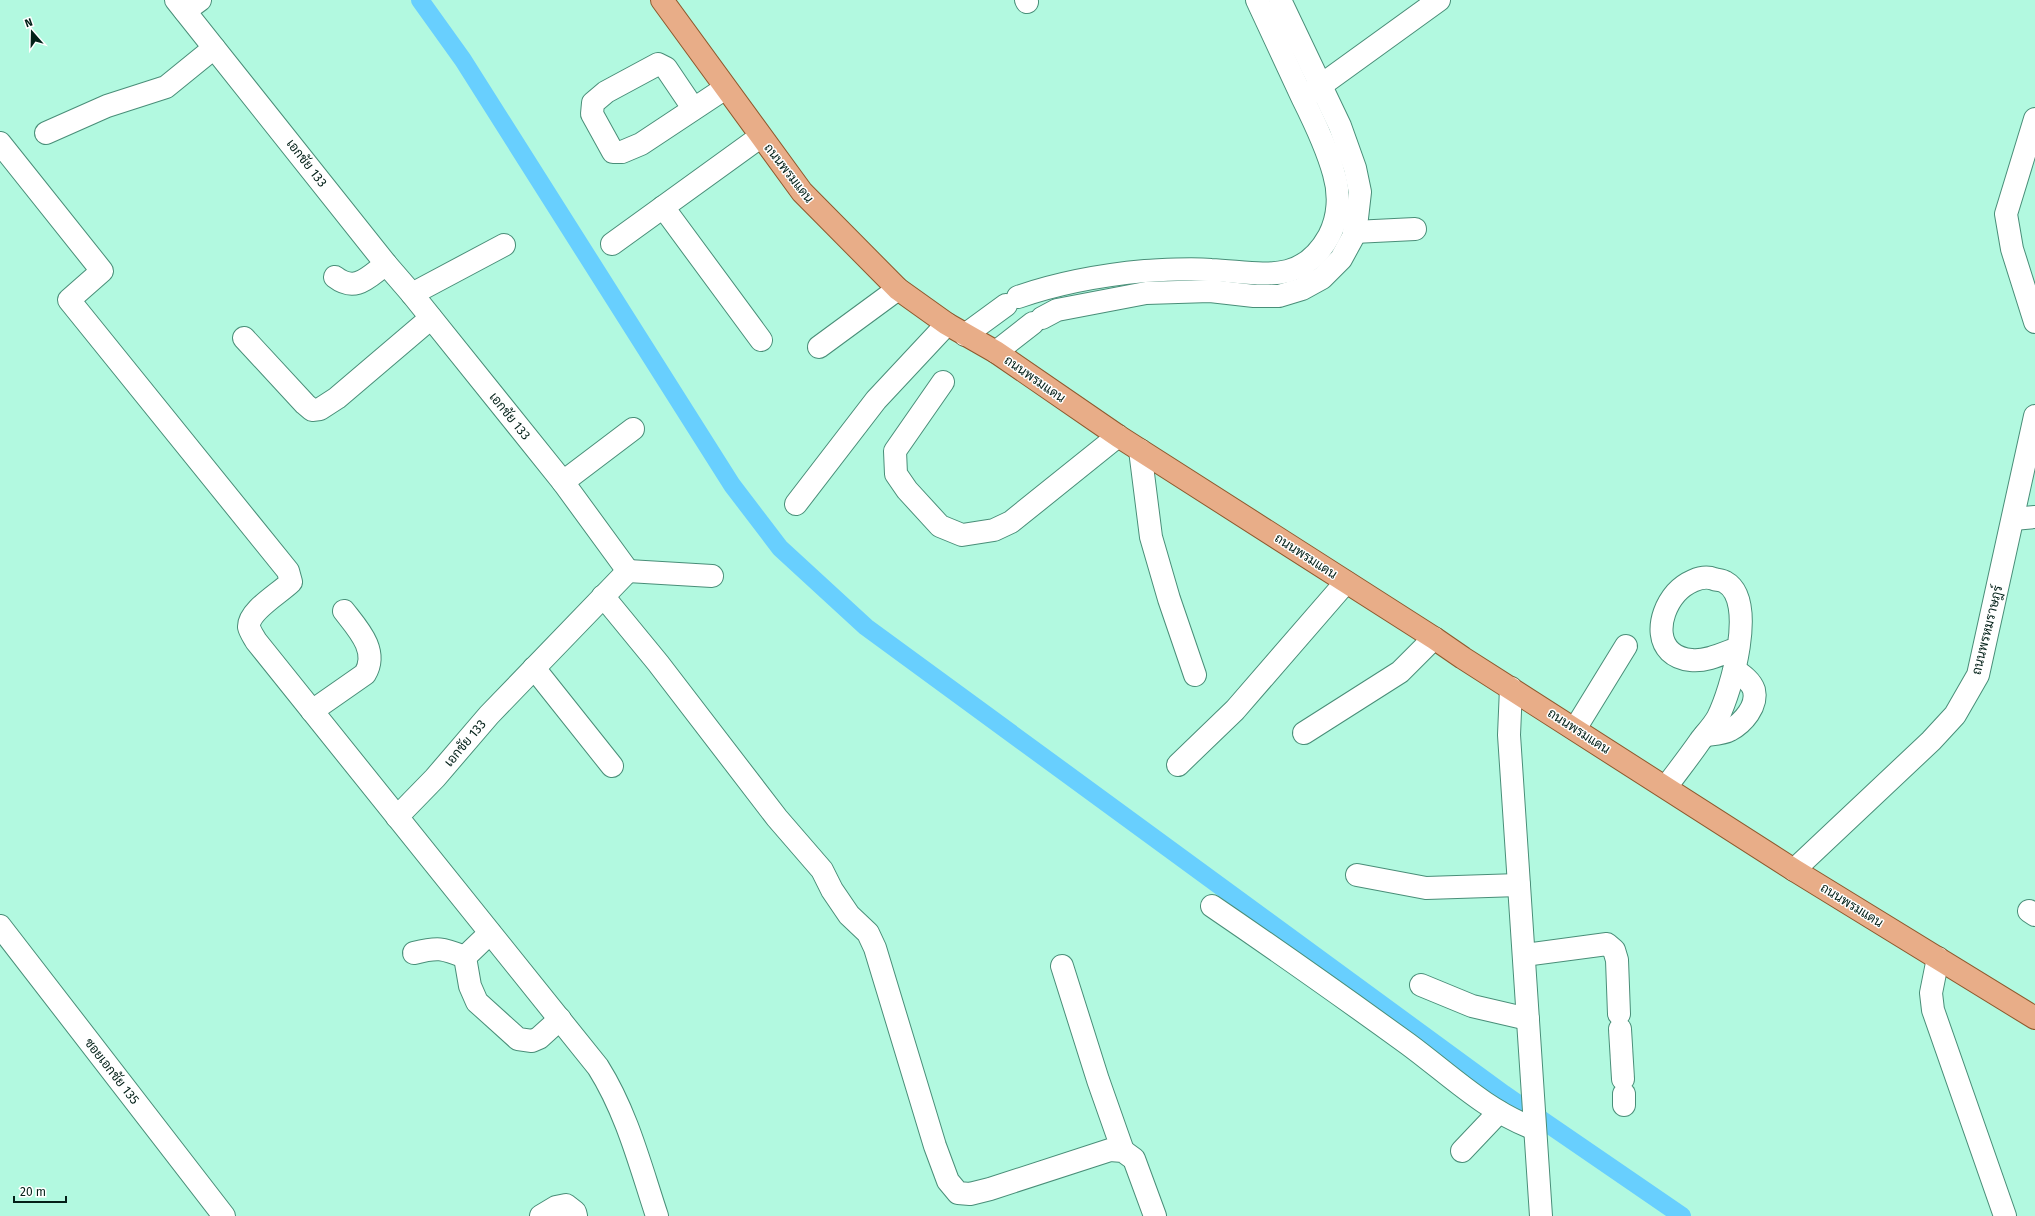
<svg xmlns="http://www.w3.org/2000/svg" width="2035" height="1216" viewBox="0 0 2035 1216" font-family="'Fira Sans',Sarabun,sans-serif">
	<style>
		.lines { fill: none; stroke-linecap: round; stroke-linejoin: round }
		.canal { stroke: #68cffe; stroke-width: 18 }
		.minor-casing { stroke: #498e78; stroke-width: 24 }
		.major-casing { stroke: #8e592d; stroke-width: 24 }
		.minor { stroke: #fff; stroke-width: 22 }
		.major { stroke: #e8ad88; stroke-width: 22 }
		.labels { text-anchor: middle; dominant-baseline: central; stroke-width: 3; stroke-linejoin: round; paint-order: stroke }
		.street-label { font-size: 13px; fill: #032018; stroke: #fff }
	</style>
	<rect width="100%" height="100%" fill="#b2f9e0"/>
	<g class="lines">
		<path class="canal" d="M420 0 463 60 732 485 780 548 866 627 1504 1094 1682 1216"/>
		<defs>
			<g id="minor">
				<path d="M176 0 386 264 412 294 563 482 628 571"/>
				<path d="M1026 0 1027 2"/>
				<path d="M185 11 200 0"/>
				<path d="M1309 94 1439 0"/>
				<path d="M693 108 666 68 658 64 606 92 593 103 592 114 613 152H622L641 144 724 89"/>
				<path d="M2035 119 2006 214 2012 249 2035 322"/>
				<path d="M46 133 107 106 166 87 214 48"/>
				<path d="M0 143 102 271 69 300 288 571 291 582C280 593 248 611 249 627 250 632 254 637 256 641L598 1067C627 1113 640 1165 657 1216"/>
				<path d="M663 207 761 340"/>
				<path d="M1354 232 1415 229"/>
				<path d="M612 244 760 137"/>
				<path d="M335 277C356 293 368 277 386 264"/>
				<path d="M412 294 504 245"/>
				<path d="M1018 297C1058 283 1102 275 1145 271 1167 270 1189 268 1211 270 1259 272 1301 287 1329 236 1339 217 1340 194 1334 174 1327 148 1315 123 1303 99 1288 66 1272 33 1257 0"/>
				<path d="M1042 318 1057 310 1146 293 1210 291 1254 296H1279L1302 289 1322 278 1341 259 1353 237 1357 218 1360 192 1355 168 1340 126 1280 0"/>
				<path d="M965 335 1006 305"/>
				<path d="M244 338 305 404 312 410 320 409 337 398 431 318"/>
				<path d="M819 347 898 289"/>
				<path d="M996 352 1033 323"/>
				<path d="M943 382 895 451 896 474 907 490 940 526 962 535 994 530 1011 522 1118 436"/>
				<path d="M1140 450 1151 537 1169 599 1195 675"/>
				<path d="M563 482 633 429"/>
				<path d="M796 504 876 400 947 324"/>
				<path d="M2013 519 2035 517"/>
				<path d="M628 571 712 576"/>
				<path d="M603 596 658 663 777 818 822 870 832 890 849 915 868 933 875 948 935 1146 948 1181 958 1193 970 1194 990 1189 1110 1150 1123 1151 1134 1159 1155 1216"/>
				<path d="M534 668 612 766"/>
				<path d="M1511 688 1509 735 1541 1216"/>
				<path d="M312 711 365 674C379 651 358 629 344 611"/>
				<path d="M1575 729 1626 646"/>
				<path d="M1304 733 1400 672 1434 638"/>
				<path d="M1705 735C1713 734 1723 734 1730 730 1743 723 1758 706 1754 690 1751 681 1742 675 1735 670"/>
				<path d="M1178 765 1235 710 1346 582"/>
				<path d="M1666 787C1677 772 1689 757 1700 741 1706 733 1714 725 1718 717 1731 691 1758 600 1725 582 1722 580 1717 580 1714 579 1701 574 1684 584 1676 593 1656 616 1653 656 1691 660 1706 662 1724 653 1738 648"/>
				<path d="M397 817 435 778 489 715 628 571"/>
				<path d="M1794 870 1931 741 1955 715 1978 675 2035 416"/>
				<path d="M1357 875 1426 888 1519 885"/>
				<path d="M1212 906C1278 951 1343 997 1408 1044 1450 1075 1486 1111 1535 1129"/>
				<path d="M2029 911 2035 915"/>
				<path d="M0 926 224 1216"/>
				<path d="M490 933 465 957 470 986 477 1002 518 1039 532 1041 539 1038 560 1019"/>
				<path d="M414 953C438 947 442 948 465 957"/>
				<path d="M1524 955 1607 944 1614 950 1617 960 1619 1014"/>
				<path d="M1938 958 1931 993 1933 1010 2005 1216"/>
				<path d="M1062 966 1098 1080 1123 1151"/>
				<path d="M1421 985 1472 1006 1528 1019"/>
				<path d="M1620 1029 1623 1079"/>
				<path d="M1624 1094V1105"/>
				<path d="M1462 1151 1499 1112"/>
				<path d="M541 1216 556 1207 566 1205 575 1212 576 1216"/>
			</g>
			<path id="major" d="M662 0 802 192 898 289 947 324 996 352 1118 436 1434 638 1463 658 1794 870 2035 1018"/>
		</defs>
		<use href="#minor" class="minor-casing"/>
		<use href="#major" class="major-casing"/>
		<use href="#minor" class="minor"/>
		<use href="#major" class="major"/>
	</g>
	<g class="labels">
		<g class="street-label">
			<text transform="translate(307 163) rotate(52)">เอกชัย 133</text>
			<text transform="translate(789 173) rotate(52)">ถนนพรมแดน</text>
			<text transform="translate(1035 379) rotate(35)">ถนนพรมแดน</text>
			<text transform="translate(510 416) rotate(51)">เอกชัย 133</text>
			<text transform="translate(1306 556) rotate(33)">ถนนพรมแดน</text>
			<text transform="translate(1987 630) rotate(-76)">ถนนพรหมราษฎร์</text>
			<text transform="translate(1579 731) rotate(33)">ถนนพรมแดน</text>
			<text transform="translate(465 743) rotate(-50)">เอกชัย 133</text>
			<text transform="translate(1852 905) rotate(32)">ถนนพรมแดน</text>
			<text transform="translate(112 1071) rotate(52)">ซอยเอกชัย 135</text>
		</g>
	</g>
	<g transform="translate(32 32) rotate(340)" stroke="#ffffff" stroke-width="3" paint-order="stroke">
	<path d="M0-3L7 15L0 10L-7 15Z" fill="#032018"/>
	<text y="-6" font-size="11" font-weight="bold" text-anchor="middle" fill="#032018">N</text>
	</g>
	<path d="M14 1196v6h52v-6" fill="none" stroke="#032018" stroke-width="2"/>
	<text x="20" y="1196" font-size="12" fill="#032018" stroke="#ffffff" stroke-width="3" paint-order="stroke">20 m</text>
</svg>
